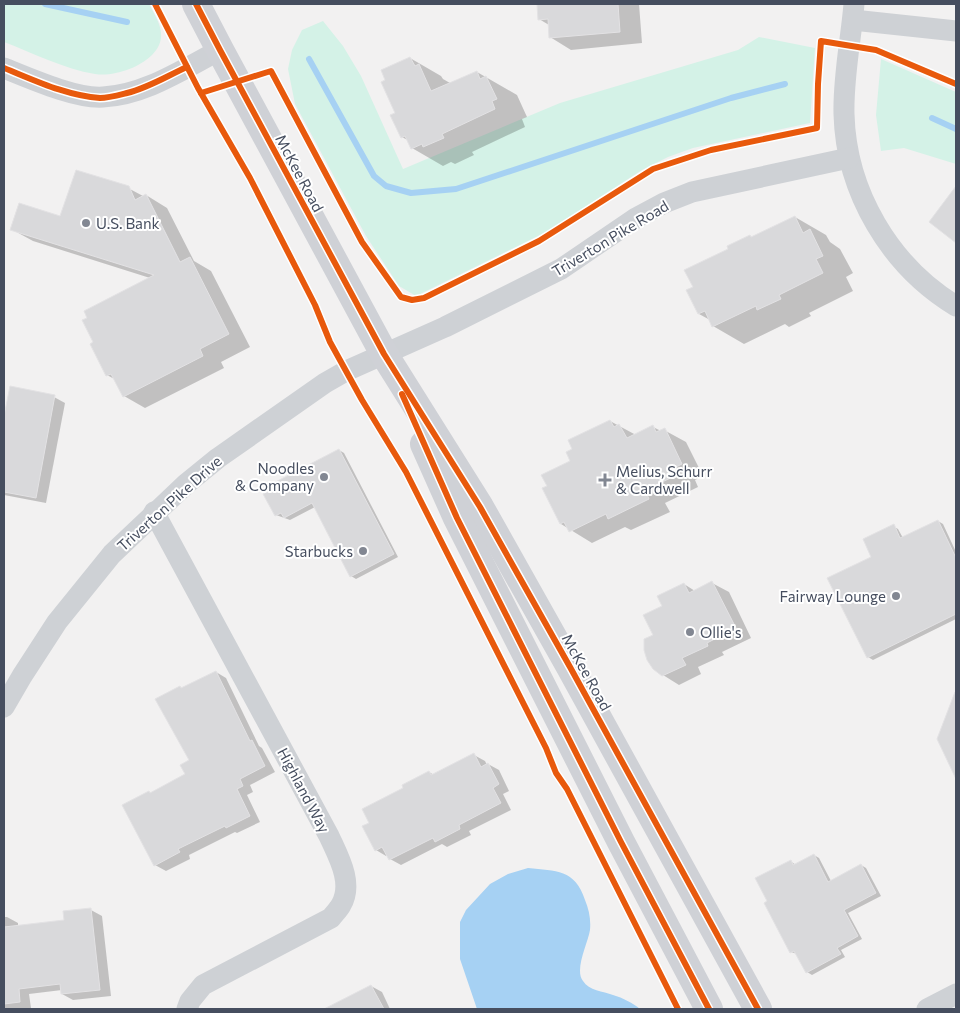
<svg xmlns="http://www.w3.org/2000/svg" width="960" height="1013" viewBox="0 0 960 1013" font-family="Commissioner,sans-serif">
	<style>
		.green { fill: #d4f2e7 }
		.water { fill: #a6d1f3 }
		.shadow { fill: #0003 }
		.lines { fill: none; stroke-linecap: round; stroke-linejoin: round }
		.stream { stroke: #a6d1f3; stroke-width: 6 }
		.building { fill: #d9d9db; stroke: #e3e2e4 }
		.minor { stroke: #ced1d5; stroke-width: 21 }
		.secondary { stroke: #cfd1d6; stroke-width: 28 }
		.cycleway-casing { stroke: #fff; stroke-width: 9 }
		.cycleway { stroke: #e8590c; stroke-width: 6 }
		.poi-dot { fill: #828792; stroke: #fff; stroke-width: 2 }
		.labels { text-anchor: middle; dominant-baseline: central; stroke-width: 4; stroke-linejoin: round; paint-order: stroke }
		.street-label { font-size: 15px; fill: #464e5f; stroke: #fff }
		.poi-label { font-size: 15px; fill: #464e5f; stroke: #fff; text-anchor: start }
	</style>
	<rect width="100%" height="100%" fill="#f2f1f1"/>
	<g class="green">
		<path d="M4 4H149C159 22 169 38 152 55 139 68 113 77 95 74 64 69 33 53 4 42Z"/>
		<path d="M323 21 343 46 361 76 403 169 560 103 738 50 759 37 815 48 810 123 693 148 668 157 642 170 546 232 416 296 399 286 366 236 295 104 288 69 292 50 302 30Z"/>
		<path d="M881 59 956 92V164L904 148 881 151 876 115Z"/>
	</g>
	<path class="water" d="M528 868C556 871 575 869 585 900 589 910 591 919 590 930 588 943 574 970 583 981 589 991 603 991 613 995 623 998 633 1003 640 1009H477L460 959V922L466 910 490 884 508 874Z"/>
	<g class="shadow">
		<path d="M538 4H639L642 43 571 50 550 37 549 25 539 19Z"/>
		<path d="M410 58 441 76 443 79 450 83 477 72 517 95 527 117 522 119 525 127 472 152 474 155 455 164 451 162 443 166 412 148 409 141 402 137 396 113Z"/>
		<path d="M128 188 143 196 146 195 167 208 194 261 211 271 250 347 221 362 224 368 145 408 124 396 116 380 107 375 150 278 33 241 11 229 61 218Z"/>
		<path d="M795 217 826 235 830 242 840 249 853 273 846 277 853 291 809 313 811 316 789 327 785 324 744 344 713 326 710 320 699 314 688 290 694 287 729 249 750 236 753 238Z"/>
		<path d="M11 388 54 397 65 403 46 503 4 495V423Z"/>
		<path d="M610 421 636 435 653 427 661 431 664 430 686 442 703 476 695 480 698 487 665 503 670 512 631 530 625 527 592 543 561 524 544 489 549 487Z"/>
		<path d="M339 450 344 453 398 557 356 579 351 576 315 507 290 520 276 515Z"/>
		<path d="M938 521 943 524 956 552V619L873 660 868 657 872 557 893 526 898 529 903 538Z"/>
		<path d="M712 583 729 592 751 638 722 652 724 655 698 667 701 674 679 685 663 675 654 636 664 606 684 584 695 591Z"/>
		<path d="M216 672 226 678 259 746 262 748 275 772 250 785 253 792 247 795 260 822 237 833 235 832 189 855 190 859 166 871 155 865 149 792 151 793 186 775 191 761 180 687 183 689Z"/>
		<path d="M956 691V776L938 739Z"/>
		<path d="M474 755 485 761 487 765 488 764 499 770 509 791 503 794 511 810 469 831 471 835 447 847 442 844 401 865 390 859 388 855 386 856 376 850 371 823 405 789 429 772 434 775Z"/>
		<path d="M814 855 819 858 831 881 861 865 866 868 881 896 848 913 862 939 841 950 845 957 812 975 807 972 797 954 791 952 769 902 790 861 796 865Z"/>
		<path d="M91 910 102 916 111 996 73 1000 62 994V990L29 994 31 1008 4 1009V917H7L18 923V926L66 921Z"/>
		<path d="M371 986 382 992 390 1009H328Z"/>
	</g>
	<g class="lines">
		<g class="stream">
			<path d="M45 4 127 22"/>
			<path d="M309 59 374 176 386 186 411 193 456 189 731 98 785 84"/>
			<path d="M932 118 956 129"/>
		</g>
	</g>
	<g class="building">
		<path d="M537 4H618L620 32 549 38 548 19 538 20Z"/>
		<path d="M410 57 415 66 419 64 431 91 477 71 480 79 486 76 497 99 492 101 495 109 442 134 444 138 423 147 422 144 411 149 405 136 401 138 390 115 395 113 381 82 385 80 381 70Z"/>
		<path d="M76 170 129 186 135 200 146 194 180 262 190 257 229 334 200 349 203 356 123 397 111 374 106 376 90 344 93 342 82 320 87 318 84 311 154 275 10 230 19 203 60 216Z"/>
		<path d="M956 186V243L929 222Z"/>
		<path d="M795 216 803 233 810 229 823 256 816 259 823 273 779 295 781 299 757 310 756 306 712 327 705 311 698 314 686 290 693 287 684 270 728 249 727 246 750 235 751 237Z"/>
		<path d="M10 386 55 395 36 498 4 492V416Z"/>
		<path d="M610 420 614 427 619 424 627 438 653 425 656 432 665 428 682 464 674 468 677 475 645 490 649 499 608 519 606 514 569 532 564 522 560 524 542 488 547 486 541 475 570 461 566 452 572 449 568 440Z"/>
		<path d="M339 449 394 554 350 577 312 503 284 518 281 513 275 516 263 494 269 491 266 487Z"/>
		<path d="M938 520 956 558V614L867 658 827 578 871 557 863 539 894 524 900 538Z"/>
		<path d="M712 581 736 628 707 643 708 646 682 658 686 665 662 676 653 669 647 660 644 650V639L653 635 643 615 662 606 657 596 684 583 689 593Z"/>
		<path d="M216 671 250 741 252 740 265 766 240 779 243 786 237 789 250 816 226 828 225 826 178 849 180 852 154 866 122 805 149 791 150 793 185 774 180 765 189 760 155 699 180 686 181 688Z"/>
		<path d="M955 692H956V779L937 739Z"/>
		<path d="M474 753 481 767 488 763 499 784 493 788 501 803 459 825 460 829 435 842 433 838 389 860 382 847 375 851 362 826 369 823 362 809 403 788 402 785 429 771 431 775Z"/>
		<path d="M814 854 828 882 861 864 876 893 844 910 858 936 837 948 841 954 806 973 794 951 790 953 764 903 767 901 755 878 791 860 793 865Z"/>
		<path d="M91 908 100 990 61 994 60 984 19 989 20 1002 4 1004V927L64 920 63 911Z"/>
		<path d="M371 985 384 1009H324Z"/>
	</g>
	<g class="lines">
		<g class="minor">
			<path d="M854 4C851 40 843 77 844 114 846 192 890 266 956 306"/>
			<path d="M853 20 956 31"/>
			<path d="M4 68C29 78 76 99 103 97 145 95 183 69 220 50"/>
			<path d="M154 512 329 836C338 856 354 883 341 905 339 909 334 914 331 918L203 985 190 1001 187 1009"/>
			<path d="M4 707 22 676 57 622 112 554 186 484 218 458 325 383 346 371 445 327 561 269 636 218 664 203 692 192 849 158"/>
			<path d="M927 1009 956 994"/>
		</g>
		<g class="secondary">
			<path d="M196 4 220 50 384 354 480 507 570 667 758 1009"/>
			<path d="M424 444 457 518 621 842 709 1009"/>
		</g>
		<defs>
			<g id="cycleway">
				<path d="M155 4 198 88 250 178 315 305 330 342 362 400 406 472 546 748 556 773 567 789 678 1009"/>
				<path d="M196 4 220 50 384 354 480 507 570 667 758 1009"/>
				<path d="M4 68C34 80 67 96 100 98 108 98 119 95 127 93 148 88 167 76 187 67"/>
				<path d="M201 93 271 71 362 242 401 297 412 300 424 298 539 241 653 169 711 150 817 128 818 84 821 41 876 50 956 84"/>
				<path d="M402 394 457 518 621 842 709 1009"/>
			</g>
		</defs>
		<use href="#cycleway" class="cycleway-casing"/>
		<use href="#cycleway" class="cycleway"/>
	</g>
	<g class="poi-dot">
		<circle cx="86" cy="223" r="5"/>
		<circle cx="324" cy="477" r="5"/>
		<path d="M602.5 472.5h5v5h5v5h-5v5h-5v-5h-5v-5h5z"/>
		<circle cx="363" cy="551" r="5"/>
		<circle cx="896" cy="596" r="5"/>
		<circle cx="690" cy="632" r="5"/>
	</g>
	<g class="labels">
		<g class="street-label">
			<text transform="translate(300 173) rotate(62)">McKee Road</text>
			<text transform="translate(610 238) rotate(-31)">Triverton Pike Road</text>
			<text transform="translate(169 503) rotate(-42)">Triverton Pike Drive</text>
			<text transform="translate(587 672) rotate(61)">McKee Road</text>
			<text transform="translate(304 790) rotate(62)">Highland Way</text>
		</g>
		<g class="poi-label">
			<text x="96" y="223">U.S. Bank</text>
			<text x="314" y="468" text-anchor="end">Noodles<tspan x="314" dy="17">&amp; Company</tspan></text>
			<text x="616" y="471">Melius, Schurr<tspan x="616" dy="17">&amp; Cardwell</tspan></text>
			<text x="353" y="551" text-anchor="end">Starbucks</text>
			<text x="886" y="596" text-anchor="end">Fairway Lounge</text>
			<text x="700" y="632">Ollie's</text>
		</g>
	</g>
	<rect width="960" height="1013" fill="none" stroke="#464e5f" stroke-width="10"/>
</svg>
